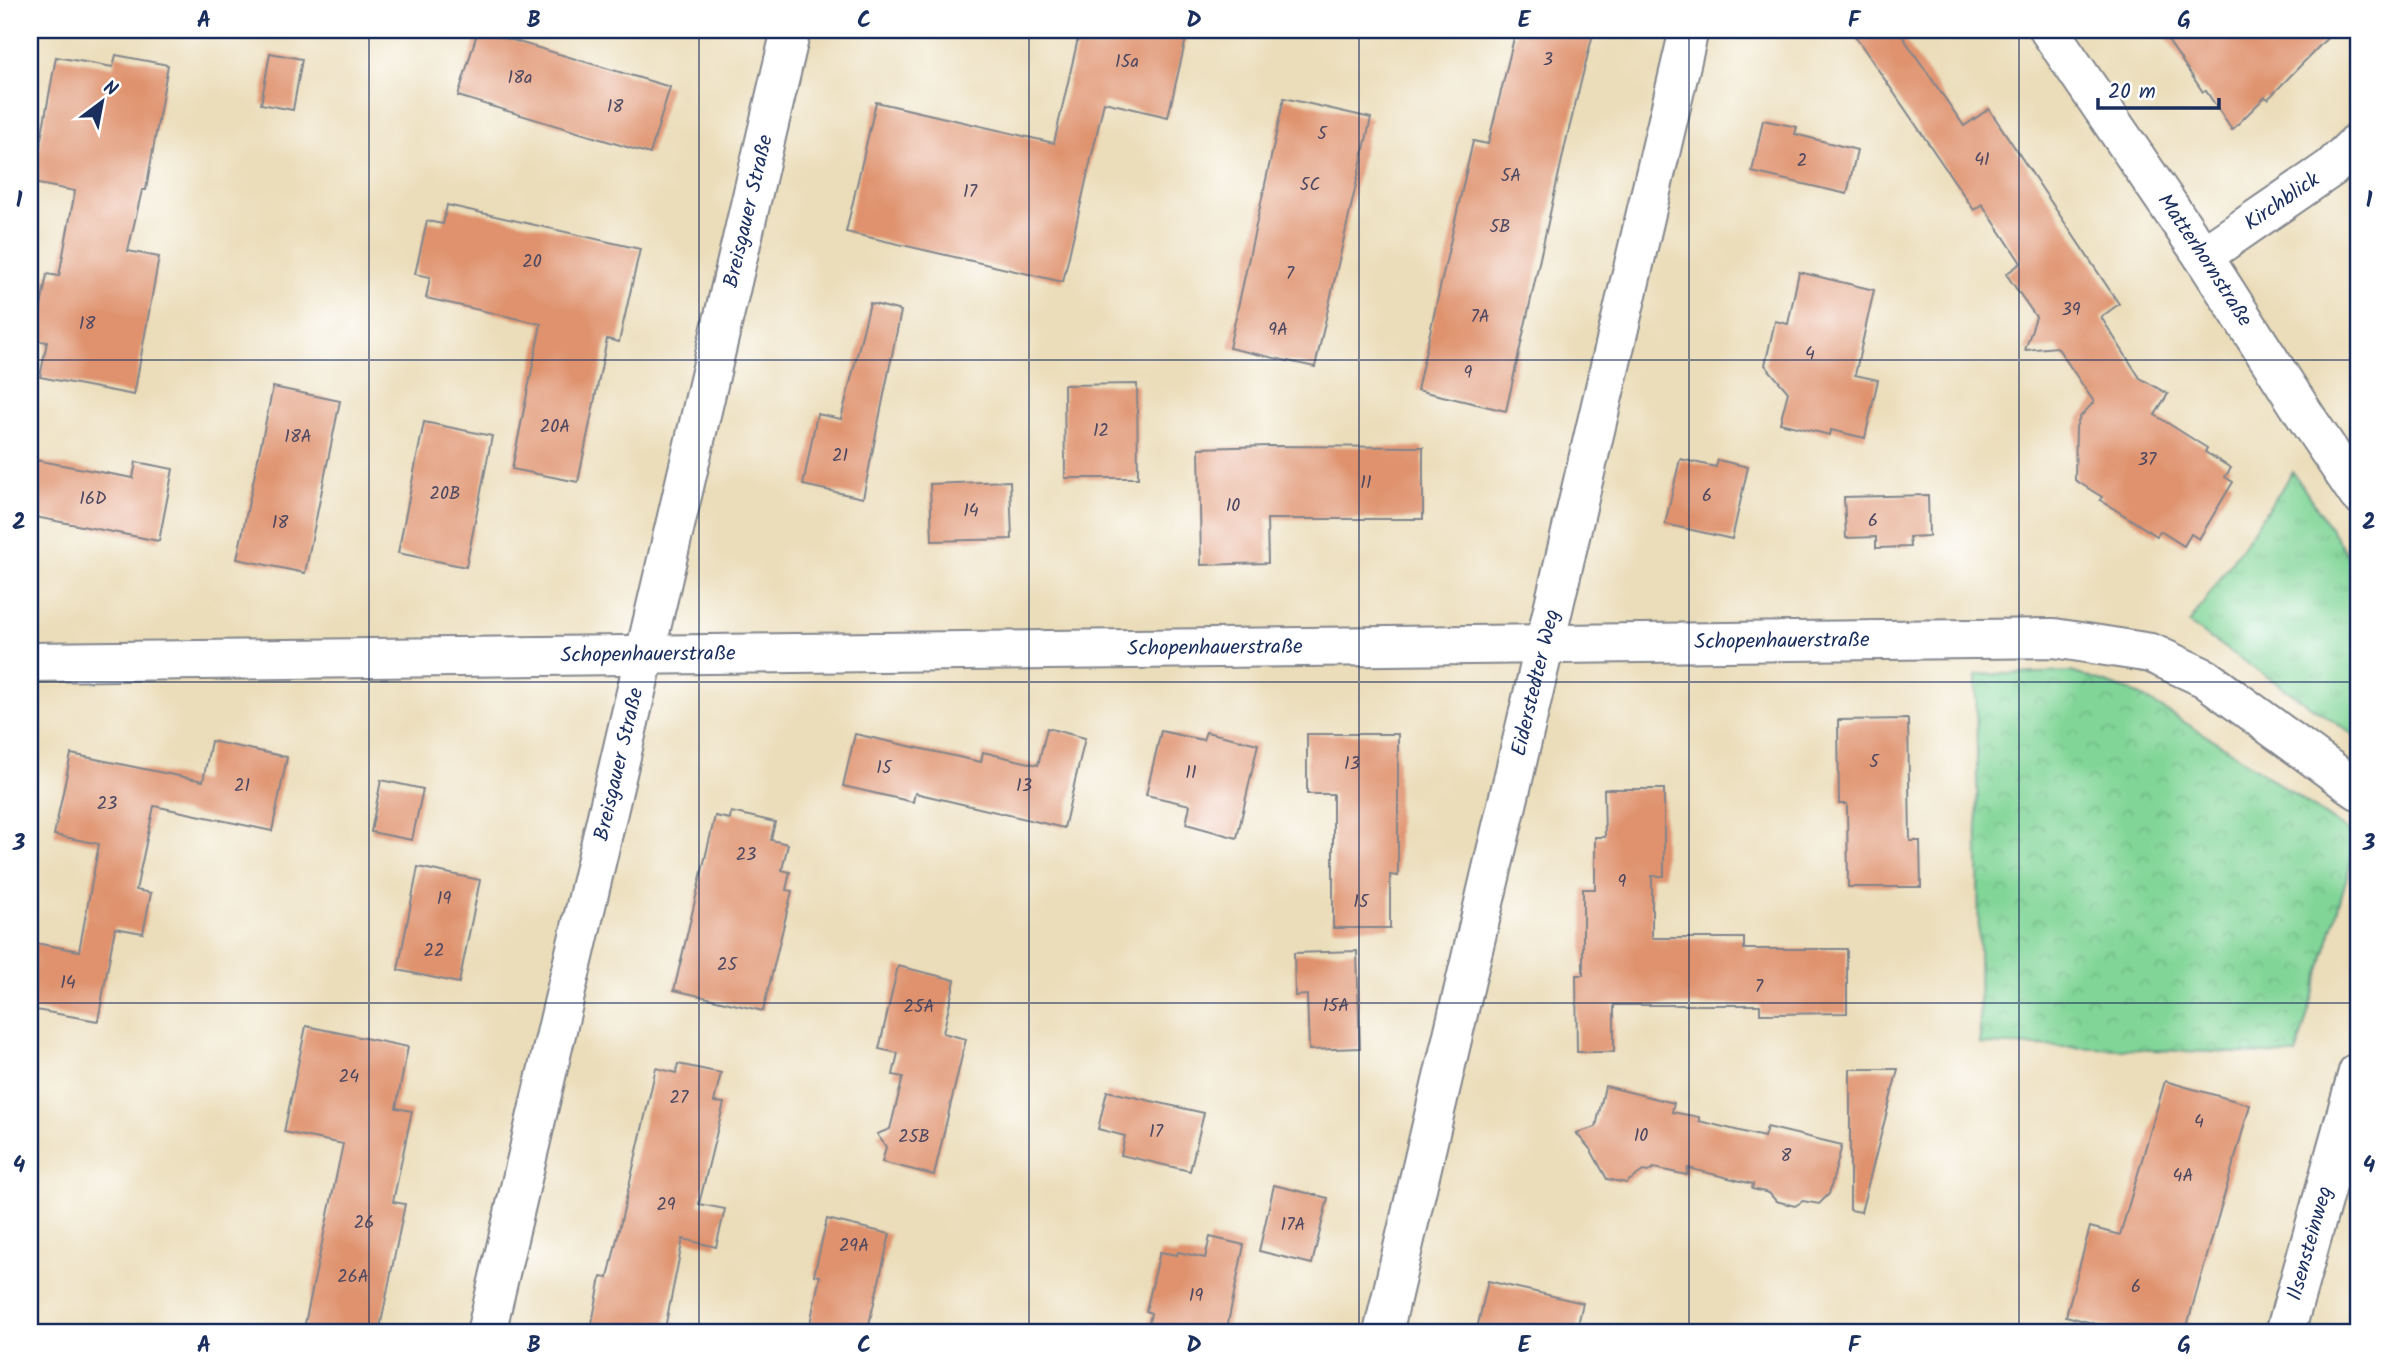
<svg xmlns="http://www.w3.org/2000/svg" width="2388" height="1363" viewBox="0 0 2388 1363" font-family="Kalam,sans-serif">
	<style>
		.grass { fill: url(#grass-tufts); stroke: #4e827a; stroke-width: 2 }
		.park { fill: url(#park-crowns); stroke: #4e827a; stroke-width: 2 }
		.building { fill: #df926d }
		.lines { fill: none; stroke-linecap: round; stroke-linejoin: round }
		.minor-casing { stroke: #83868c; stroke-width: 42 }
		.minor { stroke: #fff; stroke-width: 38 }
		.grid { fill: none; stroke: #1b2f5e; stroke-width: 2; stroke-opacity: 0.55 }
		.labels { text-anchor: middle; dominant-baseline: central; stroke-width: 5; stroke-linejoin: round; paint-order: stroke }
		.number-label { font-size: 18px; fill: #4c4862 }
		.street-label { font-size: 21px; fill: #1b2f5e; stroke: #fff }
		.neatline { fill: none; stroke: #1b2f5e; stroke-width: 2.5 }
		.grid-label { font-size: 23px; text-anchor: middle; font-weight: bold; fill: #1b2f5e }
	</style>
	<defs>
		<pattern id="grass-tufts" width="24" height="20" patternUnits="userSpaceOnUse" patternTransform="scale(1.75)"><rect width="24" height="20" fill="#81d597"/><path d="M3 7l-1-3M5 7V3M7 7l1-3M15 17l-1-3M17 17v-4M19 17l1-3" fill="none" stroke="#6fb785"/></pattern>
		<pattern id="park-crowns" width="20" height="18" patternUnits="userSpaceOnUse" patternTransform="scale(1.75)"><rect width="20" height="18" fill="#81d597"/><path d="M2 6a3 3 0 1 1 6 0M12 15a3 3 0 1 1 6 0" fill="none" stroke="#6fb785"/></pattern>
	</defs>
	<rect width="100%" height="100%" fill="#fff"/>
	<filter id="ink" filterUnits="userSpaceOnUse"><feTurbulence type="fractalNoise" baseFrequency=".0143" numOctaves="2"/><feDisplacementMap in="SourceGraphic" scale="14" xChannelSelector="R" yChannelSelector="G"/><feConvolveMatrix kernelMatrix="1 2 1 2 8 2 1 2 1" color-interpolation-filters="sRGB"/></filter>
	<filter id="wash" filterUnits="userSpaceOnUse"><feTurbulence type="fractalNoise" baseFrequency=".00686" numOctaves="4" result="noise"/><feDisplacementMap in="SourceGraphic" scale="28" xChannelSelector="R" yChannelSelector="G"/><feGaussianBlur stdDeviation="1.57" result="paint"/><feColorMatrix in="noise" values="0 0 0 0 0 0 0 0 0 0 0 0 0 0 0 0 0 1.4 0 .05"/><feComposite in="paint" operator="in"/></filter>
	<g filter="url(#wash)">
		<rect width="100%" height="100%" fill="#ebddb9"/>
		<path class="grass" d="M2293 472 2358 571V738L2189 624Z"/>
		<path class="park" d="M2071 672 2136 693 2225 747 2358 838 2296 1055 1980 1044 1976 675Z"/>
		<g id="blocks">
			<g class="building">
				<path d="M478 30 670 87 650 154 458 96Z"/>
				<path d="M1080 30H1188L1168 117 1104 102 1063 282 846 232 876 102 1054 143Z"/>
				<path d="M1516 30H1594L1567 137 1506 411 1417 390 1473 141 1488 144Z"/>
				<path d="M1851 30H1898L1964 126 1989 109 2119 304 2101 317 2140 378 2168 394 2155 415 2207 448 2205 452 2231 468 2225 477 2233 482 2199 539 2191 534 2184 546 2160 531 2157 536 2100 500 2102 497 2075 480 2076 427 2080 417 2094 402 2057 347 2025 350 2036 317 2006 274 2021 263 1982 204 1974 210Z"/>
				<path d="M2161 30H2335L2268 99 2265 97 2232 130 2206 91 2203 92Z"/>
				<path d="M270 53 302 59 293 110 261 104Z"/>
				<path d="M116 55 168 65 146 190H142L128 251 159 257 134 395 40 377 47 342 35 340 47 274 59 276 75 191 33 183 56 57 113 67Z"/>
				<path d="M1284 98 1371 118 1315 367 1229 348Z"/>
				<path d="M1763 120 1797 127 1795 134 1857 150 1847 194 1752 172Z"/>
				<path d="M447 205 640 249 619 342 607 339 578 482 512 469 541 324 426 298 430 277 415 274 427 221 443 224Z"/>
				<path d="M1799 272 1874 290 1855 375 1878 380 1865 438 1831 430 1830 435 1780 423 1788 392 1765 365 1775 321 1788 324Z"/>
				<path d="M870 303 901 311 863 498 803 485 817 414 841 419Z"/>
				<path d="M1137 384 1138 478H1065L1064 385Z"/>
				<path d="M273 387 340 401 305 573 237 559Z"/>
				<path d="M424 422 492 436 466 567 398 553Z"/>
				<path d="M1270 446 1423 447V519H1267L1268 563 1201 565 1199 448Z"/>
				<path d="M30 459 133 478 136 462 173 469 159 541 30 516Z"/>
				<path d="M1680 459 1716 467 1718 460 1748 467 1732 539 1665 524Z"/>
				<path d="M1010 481 1012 539 932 541 930 484Z"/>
				<path d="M1928 495 1929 536 1909 537 1910 547 1876 548V537L1846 538 1844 497Z"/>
				<path d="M1908 719 1910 841H1920L1921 887H1848L1847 804H1839L1838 720Z"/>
				<path d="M1047 728 1085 738 1064 828 915 793 913 802 843 786 855 734 981 762 983 752 1038 765Z"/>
				<path d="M1161 731 1203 740 1206 732 1258 744 1237 838 1186 824 1190 805 1146 795Z"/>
				<path d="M1307 734H1398V876L1390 875V928H1333V794H1307Z"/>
				<path d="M211 741 287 757 272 831 154 806 136 890 151 893 143 933 115 928 98 1021 30 1009V942L79 951 99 844 54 835 71 754 203 781Z"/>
				<path d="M381 780 423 789 412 840 371 832Z"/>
				<path d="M1604 789H1664V876H1652V938H1744V949H1847V1013L1760 1014V1005H1614V1052H1577L1576 975H1583V889H1595V837H1605Z"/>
				<path d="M731 812 775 822 771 840 788 844 782 870 790 872 786 890 792 891 763 1011 674 990 715 816 730 819Z"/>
				<path d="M418 867 480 880 459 983 398 970Z"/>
				<path d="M1357 951 1360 1048 1309 1050 1307 995 1295 996 1294 953Z"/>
				<path d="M898 966 955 980 943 1033 966 1039 934 1175 882 1162 886 1147 877 1134 890 1129 903 1077 893 1075 898 1053 879 1049Z"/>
				<path d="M306 1026 408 1047 396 1108 412 1111 393 1202 405 1204 379 1333H303L343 1144 284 1132Z"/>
				<path d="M678 1064 721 1073 714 1102 724 1103 699 1204 725 1209 716 1247 683 1239 664 1333H590L601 1277 608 1278 656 1068 676 1073Z"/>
				<path d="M1850 1069H1898L1861 1212 1850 1210Z"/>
				<path d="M2165 1081 2250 1105 2185 1333H2129L2066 1316 2090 1227 2120 1235Z"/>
				<path d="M1605 1086 1674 1103 1672 1112 1699 1117V1121L1764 1137 1767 1127 1842 1145 1829 1194 1819 1204 1803 1201 1795 1206 1776 1201 1769 1193 1752 1189 1753 1184 1688 1168 1687 1175 1654 1168 1648 1172 1643 1171 1626 1183 1607 1179 1591 1150 1576 1133 1596 1127Z"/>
				<path d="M1107 1091 1204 1113 1190 1171 1121 1155 1125 1136 1098 1129Z"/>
				<path d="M1274 1185 1328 1198 1312 1264 1259 1251Z"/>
				<path d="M827 1219 890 1234 867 1333H808L820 1276 814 1275Z"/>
				<path d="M1210 1237 1244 1245 1226 1333H1147L1151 1313 1146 1311 1160 1252 1177 1255 1178 1252 1205 1258Z"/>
				<path d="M1488 1281 1583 1303 1576 1333H1476Z"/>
			</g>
		</g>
	</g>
	<g filter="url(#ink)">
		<use href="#blocks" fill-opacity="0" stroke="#83868c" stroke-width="2"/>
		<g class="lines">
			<defs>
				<g id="minor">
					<path id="s1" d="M2049 30 2203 256 2310 423 2358 494"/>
					<path id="s2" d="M2203 256 2331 168 2358 142"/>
					<path id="s3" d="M30 662 2054 638 2151 653 2205 678 2358 790"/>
					<path id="s4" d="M486 1333 791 30"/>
					<path id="s5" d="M1383 1333 1689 30"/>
					<path id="s6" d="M2285 1333 2358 1072"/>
				</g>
			</defs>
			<use href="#minor" class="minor-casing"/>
			<use href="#minor" class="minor"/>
		</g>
	</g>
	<path class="grid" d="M369 30V1333M699 30V1333M1029 30V1333M1359 30V1333M1689 30V1333M2019 30V1333M30 360H2358M30 682H2358M30 1003H2358"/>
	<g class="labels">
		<g class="number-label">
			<text x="1548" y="60">3</text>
			<text x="1127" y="62">15a</text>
			<text x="520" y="78">18a</text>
			<text x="615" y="107">18</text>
			<text x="1322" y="134">5</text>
			<text x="1982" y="160">41</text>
			<text x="1802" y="161">2</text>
			<text x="1511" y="176">5A</text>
			<text x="1310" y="185">5C</text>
			<text x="970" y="192">17</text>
			<text x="1500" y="227">5B</text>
			<text x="532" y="262">20</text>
			<text x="1290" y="274">7</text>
			<text x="2071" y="310">39</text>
			<text x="1480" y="317">7A</text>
			<text x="87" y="324">18</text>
			<text x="1278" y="330">9A</text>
			<text x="1810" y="354">4</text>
			<text x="1468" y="373">9</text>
			<text x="555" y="427">20A</text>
			<text x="1101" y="431">12</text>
			<text x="298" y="437">18A</text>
			<text x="840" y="456">21</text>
			<text x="2147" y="460">37</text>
			<text x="1366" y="483">11</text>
			<text x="445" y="494">20B</text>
			<text x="1707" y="496">6</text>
			<text x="93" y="499">16D</text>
			<text x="1233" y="506">10</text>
			<text x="971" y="511">14</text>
			<text x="1873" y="521">6</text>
			<text x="280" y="523">18</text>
			<text x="1874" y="762">5</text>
			<text x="1352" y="764">13</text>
			<text x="884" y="768">15</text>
			<text x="1191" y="773">11</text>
			<text x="242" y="786">21</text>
			<text x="1024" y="786">13</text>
			<text x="107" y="804">23</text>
			<text x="746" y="855">23</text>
			<text x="1622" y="882">9</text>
			<text x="444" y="899">19</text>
			<text x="1361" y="902">15</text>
			<text x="434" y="951">22</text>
			<text x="727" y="965">25</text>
			<text x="68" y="983">14</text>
			<text x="1759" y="987">7</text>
			<text x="1336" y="1006">15A</text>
			<text x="919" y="1007">25A</text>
			<text x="349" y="1077">24</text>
			<text x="679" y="1098">27</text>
			<text x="2199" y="1122">4</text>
			<text x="1156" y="1132">17</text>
			<text x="1641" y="1136">10</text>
			<text x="914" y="1137">25B</text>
			<text x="1786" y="1156">8</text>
			<text x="2183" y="1176">4A</text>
			<text x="666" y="1205">29</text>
			<text x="364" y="1223">26</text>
			<text x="1293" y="1225">17A</text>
			<text x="854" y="1246">29A</text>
			<text x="353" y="1277">26A</text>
			<text x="2136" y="1287">6</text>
			<text x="1196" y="1296">19</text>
		</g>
		<g class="street-label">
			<text stroke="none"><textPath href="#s2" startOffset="96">Kirchblick</textPath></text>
			<text stroke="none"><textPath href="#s4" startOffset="1152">Breisgauer Straße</textPath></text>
			<text stroke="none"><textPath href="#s1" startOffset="278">Matterhornstraße</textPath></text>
			<text stroke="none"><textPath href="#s3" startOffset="1752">Schopenhauerstraße</textPath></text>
			<text stroke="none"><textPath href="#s3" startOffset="1185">Schopenhauerstraße</textPath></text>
			<text stroke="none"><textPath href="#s3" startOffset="618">Schopenhauerstraße</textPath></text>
			<text stroke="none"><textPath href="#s5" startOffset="668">Eiderstedter Weg</textPath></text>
			<text stroke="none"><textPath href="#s4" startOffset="584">Breisgauer Straße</textPath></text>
			<text stroke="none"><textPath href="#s6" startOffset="93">Ilsensteinweg</textPath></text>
		</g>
	</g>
	<rect width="2388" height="1363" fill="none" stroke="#fff" stroke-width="77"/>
	<g transform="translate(102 102) rotate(32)" stroke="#ffffff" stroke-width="5" paint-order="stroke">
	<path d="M0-5L12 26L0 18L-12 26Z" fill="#1b2f5e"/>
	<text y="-10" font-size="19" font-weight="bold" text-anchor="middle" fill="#1b2f5e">N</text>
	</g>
	<path d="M2098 98v10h121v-10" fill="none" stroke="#1b2f5e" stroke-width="3.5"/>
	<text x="2108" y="98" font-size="21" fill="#1b2f5e" stroke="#ffffff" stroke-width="5" paint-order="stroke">20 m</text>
	<rect x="38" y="38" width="2312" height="1286" class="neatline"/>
	<g class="grid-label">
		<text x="204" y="27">A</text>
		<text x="534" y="27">B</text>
		<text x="864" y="27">C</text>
		<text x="1194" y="27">D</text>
		<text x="1524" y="27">E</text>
		<text x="1854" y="27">F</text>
		<text x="2184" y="27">G</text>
		<text x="19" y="207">1</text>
		<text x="2369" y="207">1</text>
		<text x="19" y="529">2</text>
		<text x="2369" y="529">2</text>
		<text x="19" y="850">3</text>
		<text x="2369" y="850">3</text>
		<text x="19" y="1172">4</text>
		<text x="2369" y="1172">4</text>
		<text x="204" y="1352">A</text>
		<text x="534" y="1352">B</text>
		<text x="864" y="1352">C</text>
		<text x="1194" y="1352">D</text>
		<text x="1524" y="1352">E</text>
		<text x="1854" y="1352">F</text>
		<text x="2184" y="1352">G</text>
	</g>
</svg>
